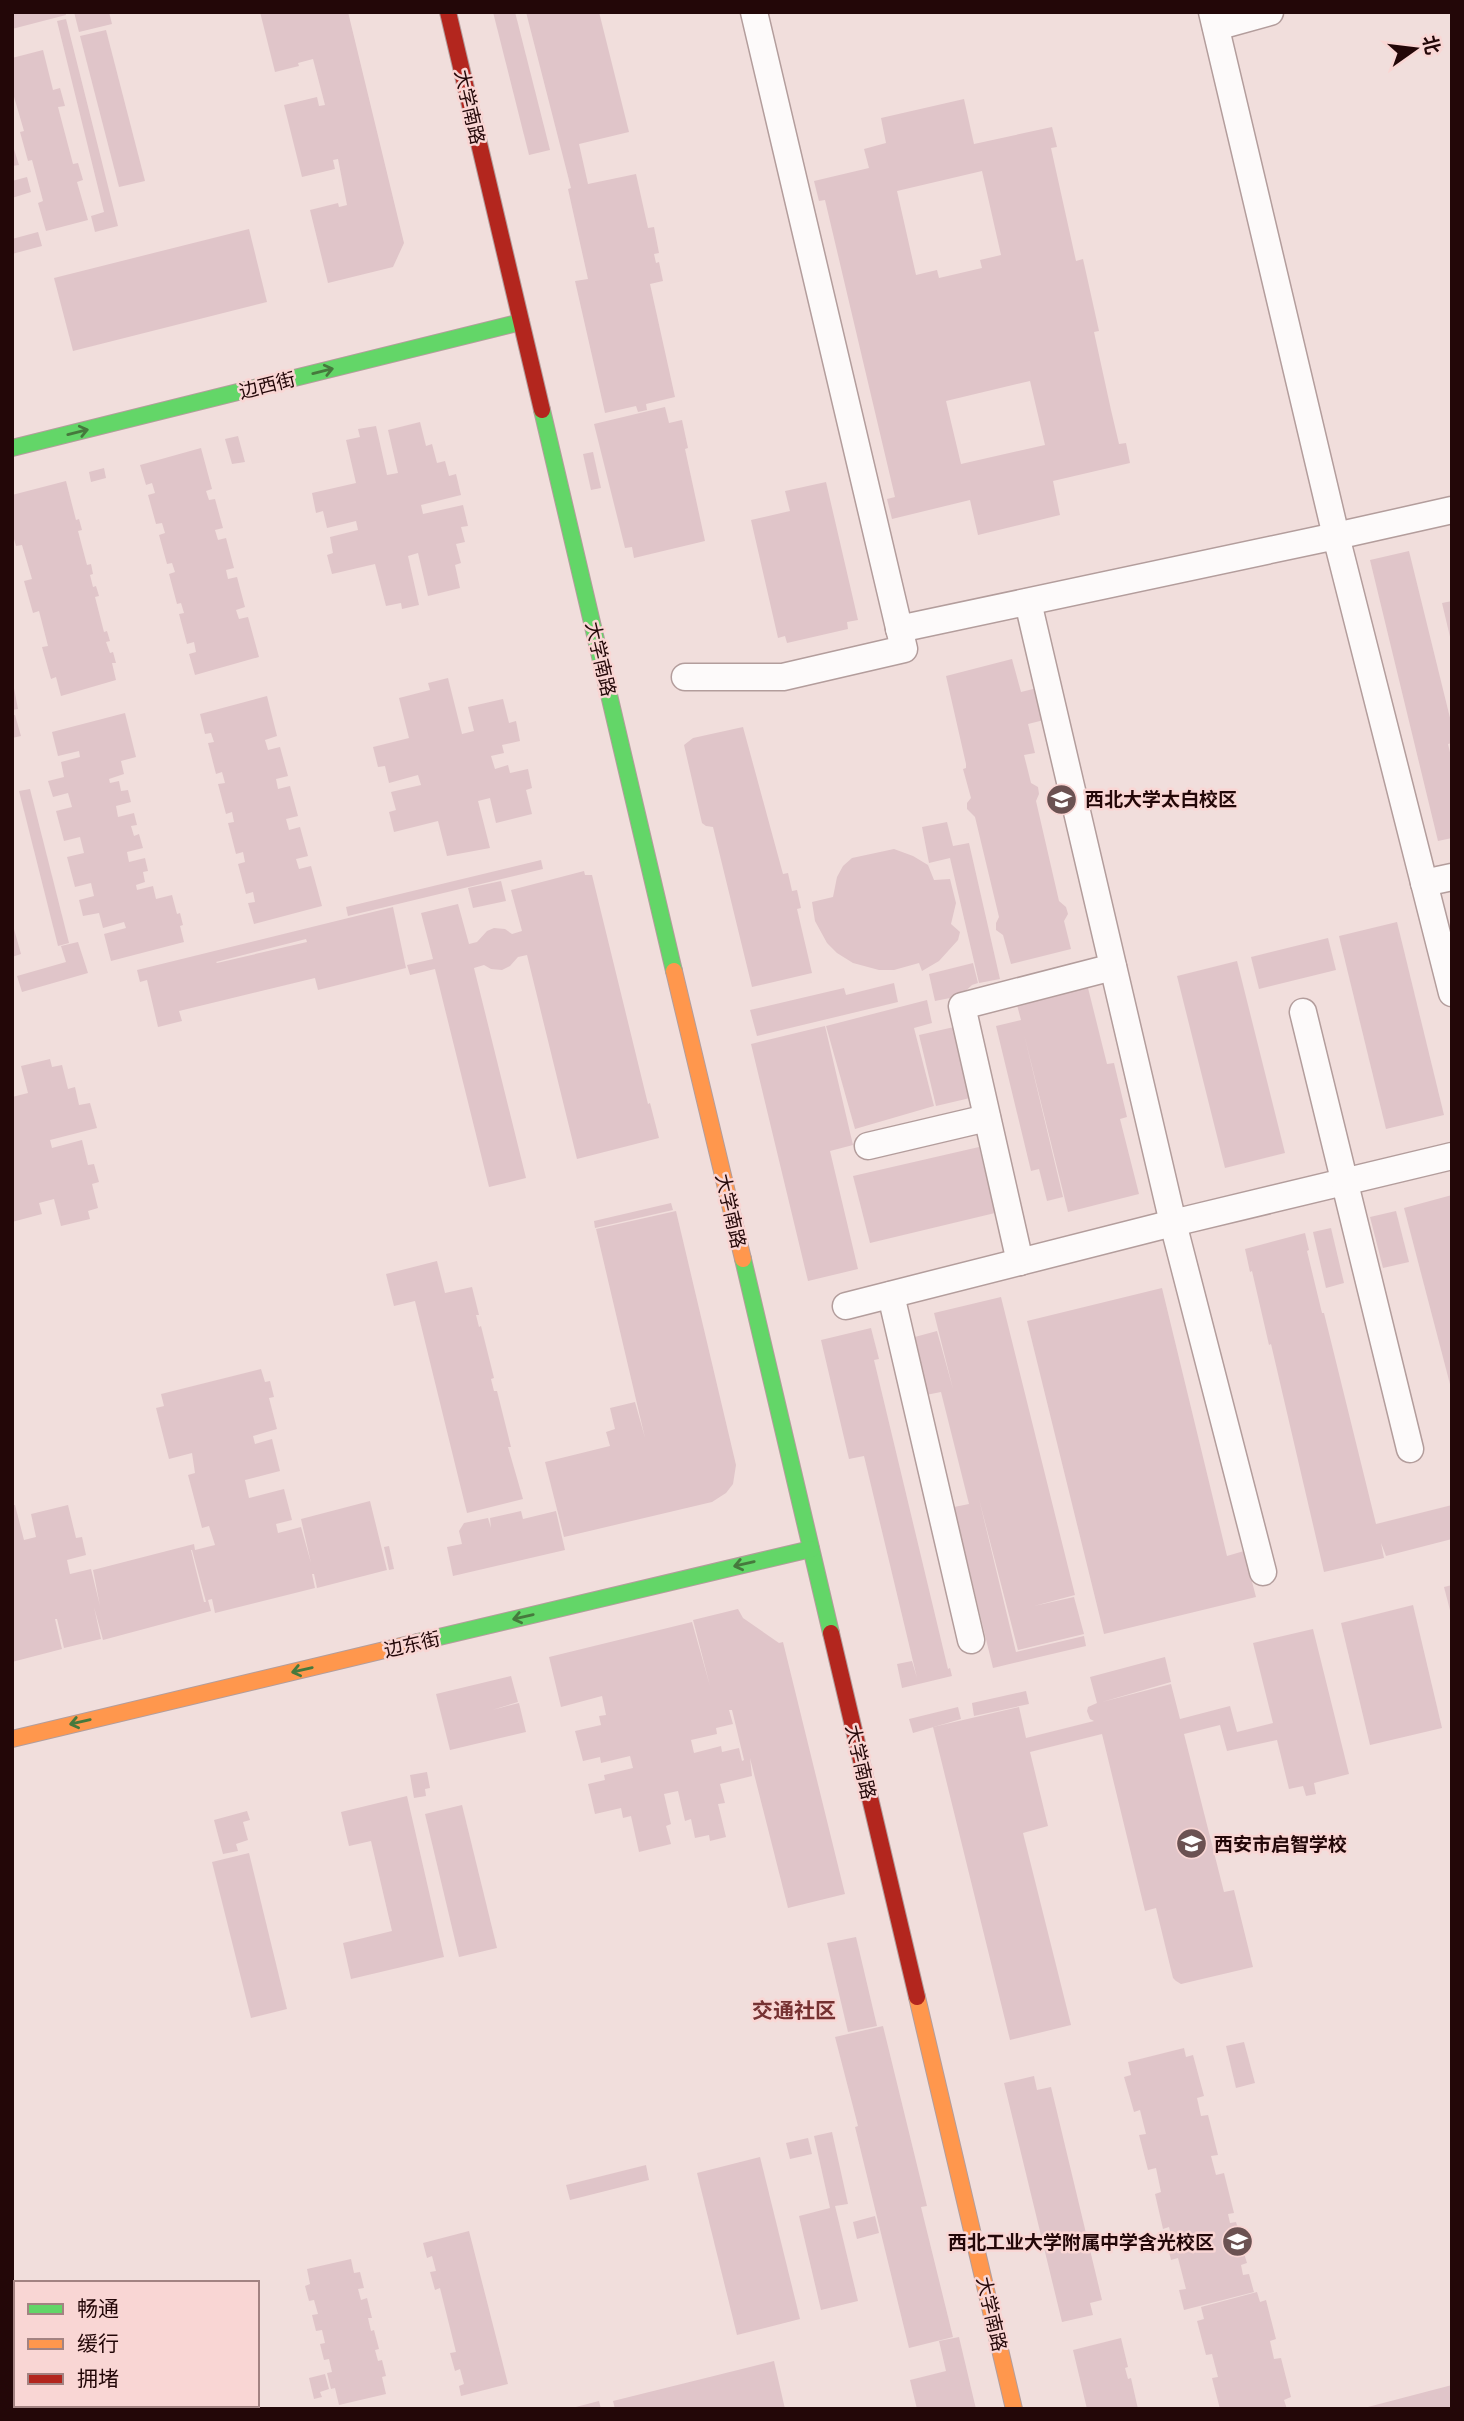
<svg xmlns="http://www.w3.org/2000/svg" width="1464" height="2421" viewBox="0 0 1464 2421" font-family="'IBM Plex Sans','Noto Sans SC',sans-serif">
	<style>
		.building { fill: #e0c5c9; fill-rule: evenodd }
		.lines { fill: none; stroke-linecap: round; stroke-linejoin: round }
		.street-casing { stroke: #b39d9c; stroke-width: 29 }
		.fast-casing { stroke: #b39d9c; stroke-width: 18 }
		.slow-casing { stroke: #b39d9c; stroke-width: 18 }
		.jam-casing { stroke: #b39d9c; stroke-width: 18 }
		.street { stroke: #fdfafa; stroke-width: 26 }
		.fast { stroke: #63d668; stroke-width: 16 }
		.slow { stroke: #ff974d; stroke-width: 16 }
		.jam { stroke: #b3261e; stroke-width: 16 }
		.oneway { stroke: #46793d }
		.labels { text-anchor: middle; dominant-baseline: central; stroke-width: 5; stroke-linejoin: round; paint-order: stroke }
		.street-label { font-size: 19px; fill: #230708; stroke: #f9d6d4 }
		.poi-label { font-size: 19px; font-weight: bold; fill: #230708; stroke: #f9d6d4; text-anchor: start }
		.neighbourhood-label { font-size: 21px; font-weight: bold; fill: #763132; stroke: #f9d6d4 }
	</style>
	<rect width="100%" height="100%" fill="#f1dedc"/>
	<g class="building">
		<path d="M12 12H65L66 15 12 29Z"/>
		<path d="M74 12H109L112 24 79 32Z"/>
		<path d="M260 12H348L404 243 393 267 328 283 310 210 338 203 339 207 347 205 338 159 333 160 335 169 302 177 284 105 317 97 319 106 325 105 313 59 298 63 299 66 275 72Z"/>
		<path d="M493 12H515L550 150 529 155Z"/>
		<path d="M526 12H599L629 132 579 144 588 184 636 174 648 228 654 227 659 253 654 254 656 263 659 262 663 281 650 284 675 397 646 404 647 410 638 412 636 406 605 413 575 281 588 279 568 189 571 188Z"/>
		<path d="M66 19 118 226 95 232 91 216 104 212 57 21Z"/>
		<path d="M106 30 145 181 119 187 80 36Z"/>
		<path d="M43 50 53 90 60 88 65 106 58 107 73 164 78 163 83 180 77 182 88 220 46 231 38 203 43 201 32 160 28 161 20 132 24 131 12 90V58Z"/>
		<path d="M964 99 974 144 1052 127 1057 147 1051 148 1076 261 1083 259 1099 331 1094 332 1111 410 1119 444 1126 443 1130 463 1053 481 1060 515 978 535 970 500 892 519 887 499 895 497 825 200 819 201 814 181 869 168 864 149 886 143 881 118ZM982 171 1001 255 980 260 982 268 939 278 937 270 916 275 897 191ZM1030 381 1045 445 961 464 946 401Z"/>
		<path d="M12 143 19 165 12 166Z"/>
		<path d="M27 177 31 192 12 198V181Z"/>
		<path d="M249 229 267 302 73 351 54 278Z"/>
		<path d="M38 232 42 246 12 254V239Z"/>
		<path d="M665 407 669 423 682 420 688 448 685 449 705 541 634 558 632 547 625 548 594 424Z"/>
		<path d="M420 422 426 446 432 444 437 463 445 461 449 476 456 474 461 495 421 505 423 514 463 505 468 526 461 527 465 542 456 544 461 563 455 565 460 588 428 596 418 553 408 556 419 605 402 609 401 603 386 606 375 564 332 574 327 555 333 553 330 537 358 530 356 521 327 528 323 511 316 513 312 493 356 483 346 440 360 437 358 429 376 426 387 475 398 473 388 430Z"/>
		<path d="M238 436 245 462 232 464 225 439Z"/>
		<path d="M201 448 212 489 206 491 209 500 215 499 223 528 215 530 218 540 226 538 234 568 226 570 228 579 237 577 245 607 236 610 239 619 248 617 259 657 195 675 189 654 196 652 194 642 187 644 179 614 184 613 181 603 177 604 169 574 175 572 172 563 167 564 159 535 165 533 162 523 156 524 148 495 155 493 152 483 146 485 140 465Z"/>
		<path d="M593 452 601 488 591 490 583 454Z"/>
		<path d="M104 468 106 478 91 482 89 472Z"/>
		<path d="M66 481 76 520 79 519 82 530 78 531 87 565 91 564 93 574 90 575 93 587 96 586 99 596 95 597 104 632 107 631 110 641 106 642 110 653 113 652 116 663H112L116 680 61 696 56 677 51 679 42 647 48 646 39 611 33 613 24 581 32 579 22 545 16 546 12 532 14 513 12 495Z"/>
		<path d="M826 482 858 620 847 622 848 629 787 643 785 636 778 638 751 520 790 511 785 491Z"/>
		<path d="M1409 551 1452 726V743L1448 744 1452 761V838L1438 841 1370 560Z"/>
		<path d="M1452 601V641H1451L1442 603Z"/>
		<path d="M1012 659 1021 692 1041 687 1048 719 1028 724 1035 753 1024 755 1031 783 1038 787 1039 794 1036 801 1059 901 1066 907 1068 914 1064 921 1071 949 1011 964 1003 935 996 930V923L999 917 975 817 967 809V803L971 798 963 769 966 768V764L946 676Z"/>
		<path d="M448 678 462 734 474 731 468 707 503 699 509 723 516 721 520 741 502 745 504 753 491 756 495 769 508 765 510 773 528 769 532 788 526 790 532 814 496 823 490 798 478 801 490 848 447 856 438 821 394 832 389 812 396 810 391 792 421 785 418 775 389 783 385 766 378 767 373 747 409 738 399 698 430 690 428 683Z"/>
		<path d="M13 683 18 709 12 710V684Z"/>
		<path d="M267 696 277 736 265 740 268 750 280 747 288 776 276 779 278 789 290 786 298 816 286 819 289 830 300 827 308 856 296 859 299 869 311 866 322 906 254 924 248 903 255 902 253 892 246 894 238 864 245 862 243 852 236 854 228 823 234 822 232 812 226 814 218 784 225 783 222 772 216 774 208 743 214 742 211 733 205 734 200 714Z"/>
		<path d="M125 713 136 757 121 761 124 774 109 779 110 783 119 781 121 791 128 790 131 802 116 806 118 817 134 813 137 825 131 826 134 836 139 834 143 848 127 852 129 862 145 858 148 871 143 872 145 882 136 885 137 890 153 886 156 899 172 895 177 914 180 913 183 925 180 926 184 942 111 961 104 934 126 928 124 922 103 928 99 913 83 916 79 900 94 896 91 883 75 887 67 857 84 853 80 837 64 841 56 811 72 807 68 793 53 797 48 781 64 777 61 762 80 757 79 751 58 756 52 732Z"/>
		<path d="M12 715H15L21 736 12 738Z"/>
		<path d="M743 727 783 874 788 873 792 891 797 890 801 908 797 909 812 973 752 987 713 827 706 826 702 823 684 745 693 738Z"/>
		<path d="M30 789 69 943 58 946 19 791Z"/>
		<path d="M947 822 953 846 969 843 1000 979 979 983 950 858 929 863 922 827Z"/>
		<path d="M894 849 913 856 928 865 934 880 950 879 956 903 951 924 960 932 958 940 939 961 922 971 919 963 894 970H879L853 963 837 953 827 943 815 921 812 902 833 897 837 877 843 866 852 858Z"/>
		<path d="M541 860 543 869 348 916 346 907Z"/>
		<path d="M584 871 585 875H592L648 1104 650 1103 659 1138 577 1159 527 955 518 957 510 966 502 970 491 969 484 965 474 968 526 1178 489 1187 435 969 410 975 407 965 433 959 421 913 458 904 469 944 477 942 487 931 494 928 505 929 512 934 522 931 511 890Z"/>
		<path d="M501 881 506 901 473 908 468 888Z"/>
		<path d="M393 907 406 968 318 990 315 978 179 1011 182 1021 158 1027 147 980 140 982 137 970ZM306 939 307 942 217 963 216 962Z"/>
		<path d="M12 922 21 954 12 957Z"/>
		<path d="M1397 922 1444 1115 1386 1129 1339 936Z"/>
		<path d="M1328 938 1336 970 1259 989 1251 957Z"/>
		<path d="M78 942 88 973 22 992 17 976 66 962 61 946Z"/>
		<path d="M1237 961 1285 1153 1225 1168 1177 976Z"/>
		<path d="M973 963 978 983 972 985 960 996 935 1001 929 974Z"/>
		<path d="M894 983 898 1002 757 1036 750 1010 844 988 846 995Z"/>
		<path d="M1088 988 1107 1064 1114 1063 1127 1117 1120 1119 1139 1194 1068 1212 1024 1034 1063 1197 1047 1201 1039 1169 1031 1171 996 1026 1021 1020 1017 1005Z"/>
		<path d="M927 1000 932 1023 914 1028 934 1106 855 1129 826 1026Z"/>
		<path d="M825 1026 853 1145 830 1151 858 1269 808 1281 751 1044Z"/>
		<path d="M954 1027 970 1098 936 1106 919 1035Z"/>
		<path d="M50 1059 52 1067 62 1065 68 1089 75 1087 79 1105 90 1103 97 1128 50 1140 52 1148 82 1140 88 1165 94 1164 99 1182 92 1184 98 1208 88 1211 90 1219 61 1226 54 1199 39 1203 42 1214 12 1222V1097L28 1093 21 1066Z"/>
		<path d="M979 1147 995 1213 870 1243 853 1176Z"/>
		<path d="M1452 1195V1388H1451L1404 1208Z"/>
		<path d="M671 1203 673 1210 595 1228 594 1221Z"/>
		<path d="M676 1211 736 1465 733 1484 726 1493 712 1502 564 1537 545 1462 610 1446 606 1432 615 1429 610 1408 635 1402 645 1438 596 1229Z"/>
		<path d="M1396 1211 1409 1262 1383 1268 1370 1217Z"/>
		<path d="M1331 1228 1344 1283 1326 1288 1313 1232Z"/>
		<path d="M1305 1233 1309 1250 1307 1251 1322 1313H1324L1376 1524 1452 1505V1539L1386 1556 1381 1543 1384 1558 1324 1572 1271 1344 1269 1345 1252 1271 1250 1272 1245 1249Z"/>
		<path d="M437 1261 445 1293 472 1287 479 1315H476L479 1327 481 1326 494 1378 491 1379 494 1391H497L511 1447H508L523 1499 467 1513 415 1301 394 1306 386 1274Z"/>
		<path d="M1162 1288 1227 1556 1244 1551 1256 1597 1104 1634 1027 1321Z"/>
		<path d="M1001 1297 1075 1595 1034 1606 1074 1597 1084 1634 1018 1650 979 1499 1016 1652 1084 1636 1086 1646 993 1668 954 1507 969 1504 941 1392 926 1395 911 1338 937 1331 953 1389 934 1313Z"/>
		<path d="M871 1328 879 1359 874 1360 948 1669 950 1668 952 1676 902 1688 897 1664 912 1661 917 1678 864 1456 849 1459 821 1340Z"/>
		<path d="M261 1369 265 1382 270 1381 274 1397 269 1398 277 1429 253 1436 255 1444 272 1439 280 1471 245 1480 249 1498 284 1489 292 1520 276 1524 278 1533 301 1527 311 1563 301 1519 370 1501 387 1570 317 1588 314 1574H312L315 1588 215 1613 212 1599 208 1600 211 1611 103 1640 94 1607 101 1639 64 1648 57 1619H55L62 1649 12 1662V1505H15L24 1540 36 1537 31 1514 68 1505 76 1538 82 1537 86 1555 67 1560 70 1574 91 1569 100 1606 93 1570 194 1544 195 1550 215 1545 209 1526 202 1528 188 1475 195 1473 192 1453 169 1459 156 1408 164 1406 161 1394ZM191 1550H192L206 1602H204Z"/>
		<path d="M521 1511 523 1519 556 1511 565 1550 453 1576 447 1547 462 1544 459 1531 464 1523 488 1518 491 1528 490 1518Z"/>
		<path d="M389 1546 394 1569 389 1570 384 1547Z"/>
		<path d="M1452 1585V1614H1451L1444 1587Z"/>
		<path d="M1413 1605 1442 1728 1370 1745 1341 1623Z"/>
		<path d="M738 1609 743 1618 779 1643 783 1642 845 1894 788 1908 750 1758 752 1776 720 1784 725 1803 718 1804 726 1837 710 1841 709 1835 695 1838 691 1819 685 1821 678 1791 664 1794 671 1824 666 1826 671 1844 639 1852 631 1816 623 1818 621 1808 595 1814 588 1784 605 1780 604 1775 633 1768 630 1756 601 1763 600 1757 583 1761 575 1731 601 1725 599 1716 606 1715 602 1696 561 1707 549 1657 692 1622 710 1686 693 1620ZM729 1710H732L744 1760 742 1761 739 1748 722 1752 721 1746 694 1753 691 1740 717 1734 716 1728 733 1724Z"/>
		<path d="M1313 1629 1349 1774 1314 1783 1316 1794 1306 1796 1303 1786 1289 1789 1277 1740 1227 1751 1220 1725 1184 1734 1224 1892 1234 1890 1253 1967 1181 1984 1176 1981 1173 1978 1156 1908 1145 1911 1102 1734 1030 1752 1048 1826 1023 1833 1071 2025 1010 2040 933 1727 1019 1707 1026 1738 1094 1721 1090 1719 1087 1711 1088 1707 1097 1703 1090 1677 1165 1657 1171 1682 1102 1702 1171 1684 1180 1719 1230 1706 1237 1732 1273 1723 1253 1643Z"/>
		<path d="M511 1676 518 1702 492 1710 519 1703 526 1732 450 1750 436 1694Z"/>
		<path d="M1026 1691 1029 1704 974 1716 972 1703Z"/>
		<path d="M958 1707 961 1719 913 1733 909 1719Z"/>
		<path d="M427 1772 430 1788 425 1789 426 1796 414 1798 410 1775Z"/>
		<path d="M407 1796 444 1957 351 1979 343 1943 392 1931 371 1841 349 1846 341 1812Z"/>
		<path d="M462 1805 497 1948 459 1957 425 1814Z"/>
		<path d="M247 1811 250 1820 243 1822 248 1840 236 1844 238 1851 223 1854 214 1820Z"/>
		<path d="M249 1853 287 2009 251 2018 212 1862Z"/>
		<path d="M856 1937 877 2026 848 2032 827 1943Z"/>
		<path d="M883 2026 927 2206 921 2207 953 2337 909 2348 855 2127 858 2126 835 2037Z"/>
		<path d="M1244 2042 1255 2083 1236 2088 1226 2046Z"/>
		<path d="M1184 2048 1186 2057 1193 2055 1204 2096 1197 2098 1201 2116 1208 2115 1218 2155 1211 2156 1216 2175 1224 2173 1234 2213 1228 2214 1230 2223 1236 2222 1241 2239 1233 2241 1236 2252 1243 2250 1247 2263 1241 2265 1243 2275 1249 2274 1254 2292 1184 2310 1179 2290 1186 2289 1178 2258 1171 2260 1166 2240 1172 2239 1169 2227 1163 2229 1155 2194 1161 2192 1156 2168 1148 2170 1139 2135 1146 2134 1140 2110 1134 2112 1124 2077 1131 2075 1128 2062Z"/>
		<path d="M1034 2076 1037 2090 1051 2087 1102 2300 1090 2303 1093 2315 1062 2322 1004 2083Z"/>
		<path d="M832 2132 848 2204 835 2206 858 2301 821 2310 799 2216 830 2208 814 2136Z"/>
		<path d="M808 2138 812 2154 790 2159 786 2143Z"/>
		<path d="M760 2157 800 2319 737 2335 697 2173Z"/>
		<path d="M646 2165 649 2180 570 2200 566 2185Z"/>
		<path d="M875 2216 879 2233 857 2239 853 2222Z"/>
		<path d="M469 2231 508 2384 461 2396 459 2386 464 2384 460 2369 455 2371 450 2353 456 2352 440 2288 435 2290 430 2272 436 2271 432 2256 427 2258 423 2243Z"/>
		<path d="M351 2259 354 2273 360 2272 364 2288 358 2289 361 2300 367 2298 372 2318H368L371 2331 374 2330 379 2349 375 2350 378 2361 382 2360 386 2376 382 2377 386 2394 339 2405 335 2388 331 2389 327 2373 332 2372 329 2359 324 2360 320 2344 325 2343 322 2330 316 2331 312 2315 318 2314 314 2300 309 2301 305 2286 310 2284 307 2269Z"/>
		<path d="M1257 2292 1260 2302 1266 2300 1276 2339 1270 2341 1274 2359 1281 2358 1291 2397 1284 2400 1287 2409H1220L1212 2378 1218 2377 1212 2354 1206 2355 1197 2321 1204 2319 1201 2307Z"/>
		<path d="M959 2337 976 2409H917L910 2380 946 2371 939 2341Z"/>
		<path d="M1121 2338 1128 2367 1125 2368 1128 2379 1131 2378 1138 2409H1087L1073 2350Z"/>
		<path d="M774 2361 785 2409H615L613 2401Z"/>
		<path d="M325 2374 329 2389 320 2392 322 2397 314 2399 309 2378Z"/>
		<path d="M1452 2385V2409H1364V2408Z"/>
		<path d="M599 2401 601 2409H572V2408Z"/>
		<path d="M192 2405H245L246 2409H192Z"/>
	</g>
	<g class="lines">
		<defs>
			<g id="street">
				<path d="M1212 12 1336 536 1452 510"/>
				<path d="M1216 27 1270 12"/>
				<path d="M1028 602 1173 1223 1452 1156"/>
				<path d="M899 629 1336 536 1452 993"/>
				<path d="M685 677H783L904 649 754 12"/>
				<path d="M1424 883 1452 877"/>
				<path d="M1303 1012 1410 1449"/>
				<path d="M868 1146 987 1118"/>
				<path d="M1020 1262 962 1006 1113 967"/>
				<path d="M891 1295 971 1640"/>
				<path d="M846 1306 1173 1223 1263 1572"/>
			</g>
			<g id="fast">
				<path d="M542 410 674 971"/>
				<path d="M12 448 521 322"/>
				<path d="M743 1259 831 1633"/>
				<path d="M418 1642 811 1549"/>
			</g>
			<g id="slow">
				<path d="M674 971 743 1259"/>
				<path d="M12 1739 418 1642"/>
				<path d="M917 1997 1014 2409"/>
			</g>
			<g id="jam">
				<path d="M448 12 542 410"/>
				<path d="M831 1633 917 1997"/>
			</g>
		</defs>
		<use href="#street" class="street-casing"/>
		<use href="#fast" class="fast-casing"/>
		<use href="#slow" class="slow-casing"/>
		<use href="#jam" class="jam-casing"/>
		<use href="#street" class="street"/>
		<use href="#fast" class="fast"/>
		<use href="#slow" class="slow"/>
		<use href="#jam" class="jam"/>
	</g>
	<defs><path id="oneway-shaft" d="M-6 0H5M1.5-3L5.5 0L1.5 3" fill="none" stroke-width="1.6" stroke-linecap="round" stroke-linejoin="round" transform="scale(1.75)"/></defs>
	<g class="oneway">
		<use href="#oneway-shaft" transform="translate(323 371) rotate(-14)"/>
		<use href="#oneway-shaft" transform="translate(78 432) rotate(-14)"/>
		<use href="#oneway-shaft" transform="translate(744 1564) rotate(167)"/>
		<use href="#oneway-shaft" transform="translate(523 1617) rotate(167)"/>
		<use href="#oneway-shaft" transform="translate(302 1670) rotate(167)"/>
		<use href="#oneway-shaft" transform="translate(80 1722) rotate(167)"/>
	</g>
	<defs>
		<symbol id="university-disc" viewBox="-11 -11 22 22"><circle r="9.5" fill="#6b5252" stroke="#f9d6d4"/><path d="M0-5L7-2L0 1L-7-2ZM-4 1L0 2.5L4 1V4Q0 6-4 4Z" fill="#fff"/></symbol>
		<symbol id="school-disc" viewBox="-11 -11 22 22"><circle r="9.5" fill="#6b5252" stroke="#f9d6d4"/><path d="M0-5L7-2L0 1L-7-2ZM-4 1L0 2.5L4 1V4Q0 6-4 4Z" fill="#fff"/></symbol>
	</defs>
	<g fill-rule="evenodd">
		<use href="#university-disc" x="1044" y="782" width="35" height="35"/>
		<use href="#school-disc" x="1174" y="1826" width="35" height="35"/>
		<use href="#school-disc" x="1220" y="2224" width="35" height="35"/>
	</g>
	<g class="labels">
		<g class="street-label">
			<text transform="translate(470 107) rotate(77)">大学南路</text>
			<text transform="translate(267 385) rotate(-14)">边西街</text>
			<text transform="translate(601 659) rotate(77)">大学南路</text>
			<text transform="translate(731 1211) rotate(77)">大学南路</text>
			<text transform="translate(412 1644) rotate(-13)">边东街</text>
			<text transform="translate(861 1762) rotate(77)">大学南路</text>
			<text transform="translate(992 2314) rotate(77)">大学南路</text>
		</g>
		<g class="poi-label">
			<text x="1085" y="799">西北大学太白校区</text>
			<text x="1214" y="1844">西安市启智学校</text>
			<text x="1214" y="2242" text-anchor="end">西北工业大学附属中学含光校区</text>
		</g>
		<g class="neighbourhood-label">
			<text x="794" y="2010">交通社区</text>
		</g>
	</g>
	<rect width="1464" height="2421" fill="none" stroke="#230708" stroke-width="28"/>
	<rect x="14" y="2281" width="245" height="126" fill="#f9d6d4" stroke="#a38382" stroke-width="2"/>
	<rect x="28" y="2304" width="35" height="10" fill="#63d668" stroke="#a38382" stroke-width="2"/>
	<text x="77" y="2316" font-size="21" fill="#230708">畅通</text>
	<rect x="28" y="2339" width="35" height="10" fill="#ff974d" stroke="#a38382" stroke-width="2"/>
	<text x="77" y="2351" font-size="21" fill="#230708">缓行</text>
	<rect x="28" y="2374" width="35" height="10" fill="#b3261e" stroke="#a38382" stroke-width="2"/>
	<text x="77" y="2386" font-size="21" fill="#230708">拥堵</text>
	<g transform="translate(1415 49) rotate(76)" stroke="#f9d6d4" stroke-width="5" paint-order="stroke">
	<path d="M0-5L12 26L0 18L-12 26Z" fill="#230708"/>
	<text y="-10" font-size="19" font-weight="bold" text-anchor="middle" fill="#230708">北</text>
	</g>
</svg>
